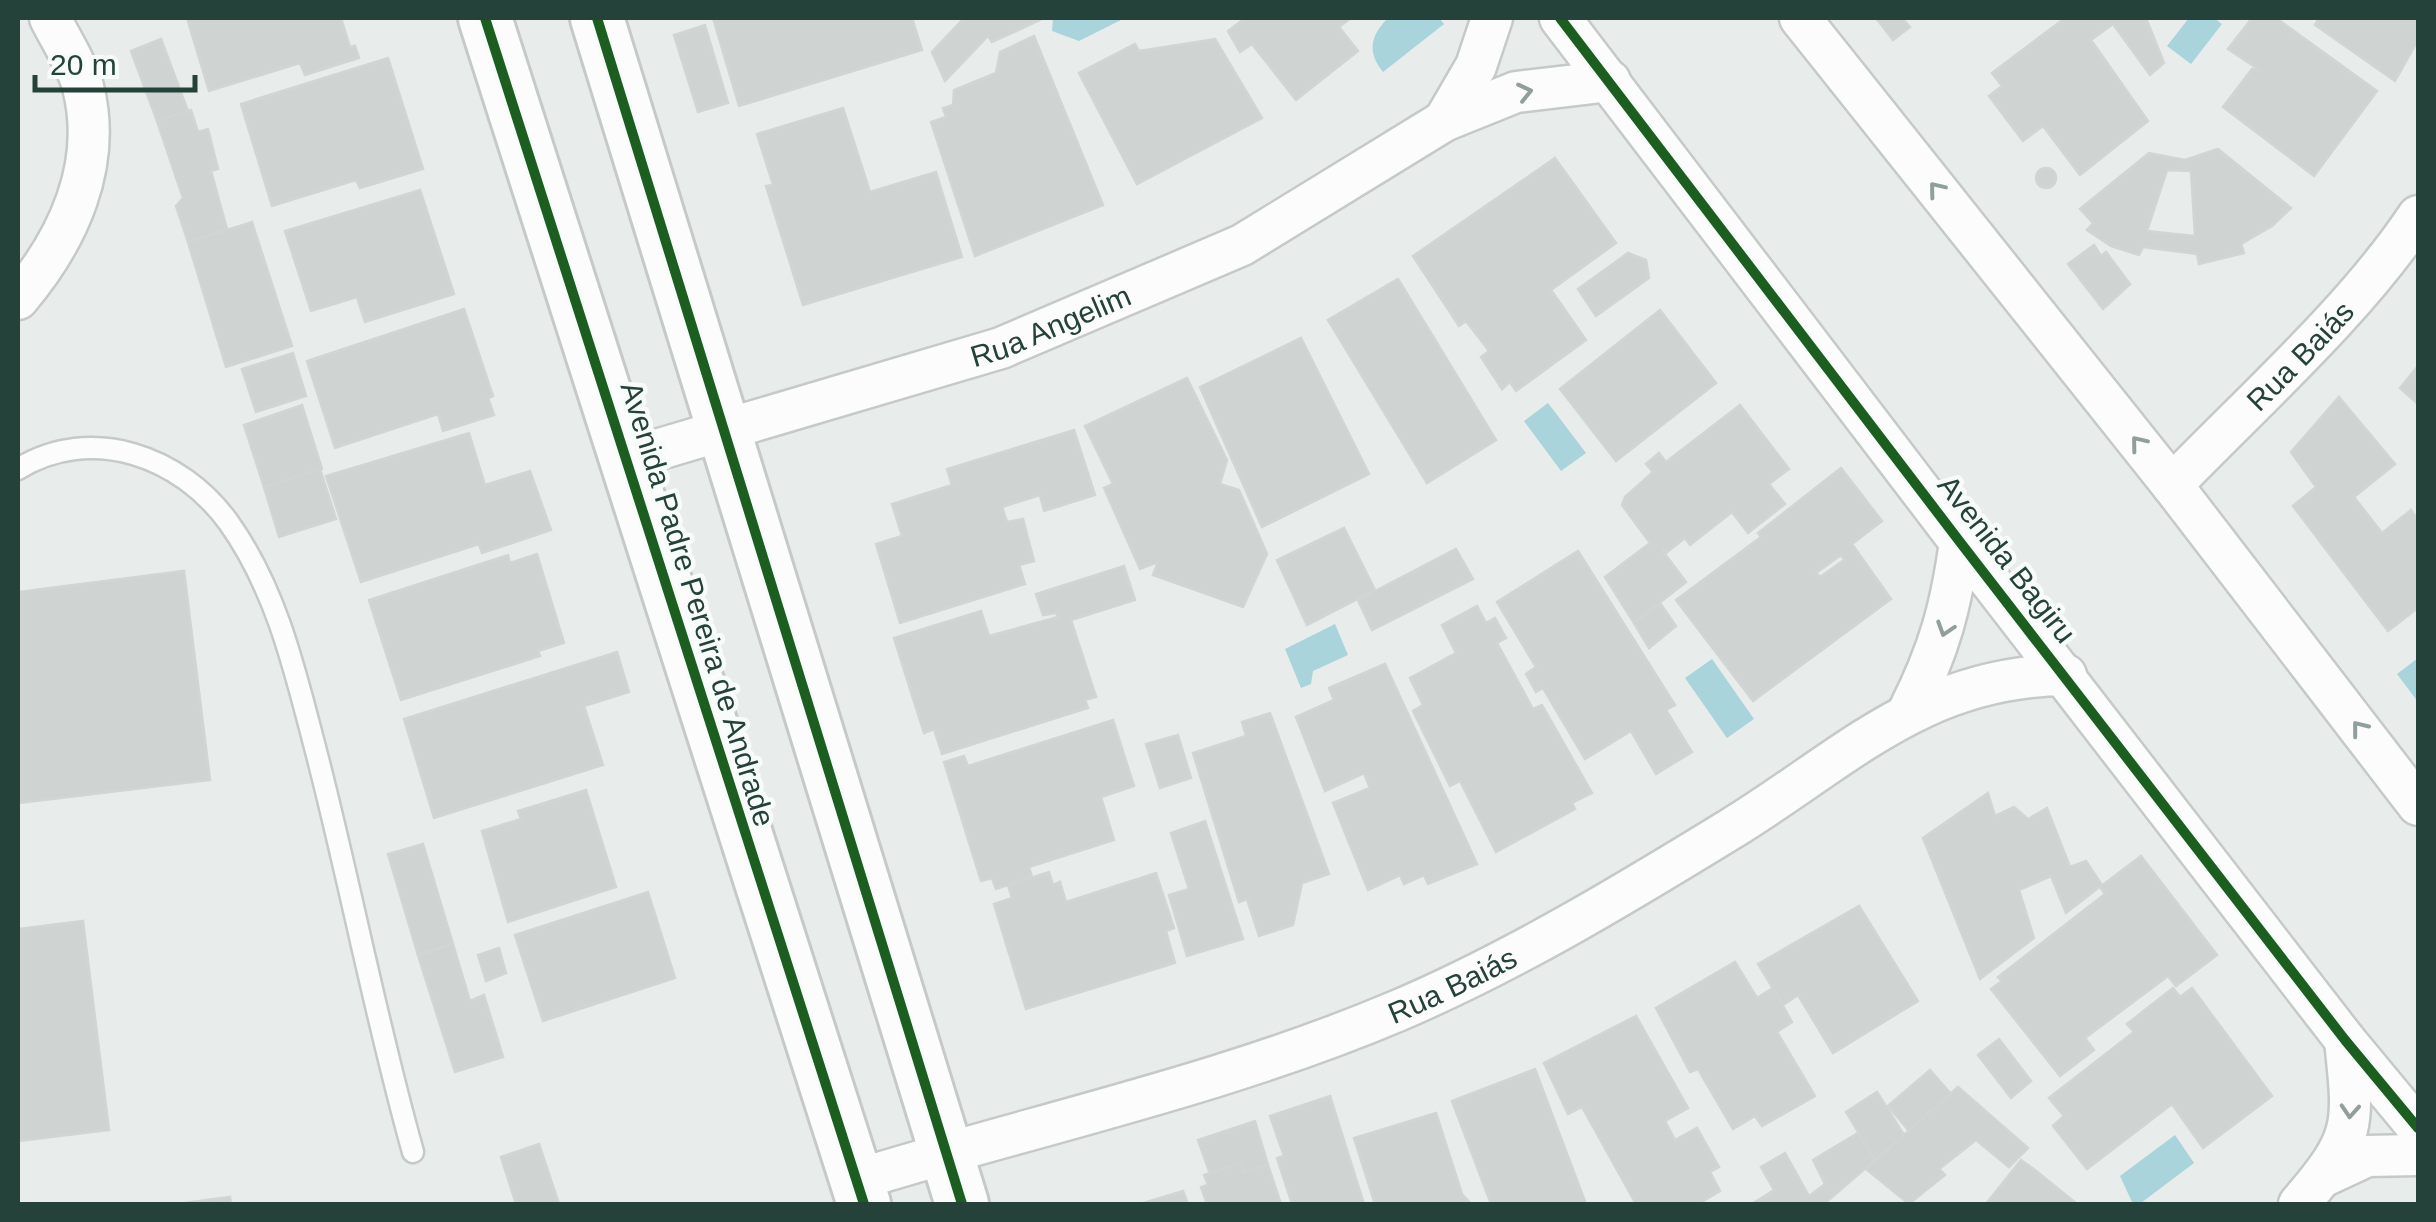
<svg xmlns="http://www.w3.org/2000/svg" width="2436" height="1222" viewBox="0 0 2436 1222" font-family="Arial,sans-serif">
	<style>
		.water { fill: #a9d4db }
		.building { fill: #cfd4d2; stroke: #d1d6d4; stroke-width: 2.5; fill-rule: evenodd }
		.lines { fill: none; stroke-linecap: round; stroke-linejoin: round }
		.service-casing { stroke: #c5cac8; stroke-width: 25 }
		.minor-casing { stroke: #c5cac8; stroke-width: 45 }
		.tertiary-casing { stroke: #c5cac8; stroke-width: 58 }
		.service { stroke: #fcfcfc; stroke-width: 20 }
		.minor { stroke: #fcfcfc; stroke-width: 40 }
		.tertiary { stroke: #fcfcfc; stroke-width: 52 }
		.cycleway-casing { stroke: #f7fbf9; stroke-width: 16 }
		.cycleway { stroke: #1b5e20; stroke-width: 10 }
		.oneway { stroke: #909f9b }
		.labels { text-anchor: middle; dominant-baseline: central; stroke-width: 9; stroke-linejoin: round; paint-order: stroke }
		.street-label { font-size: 30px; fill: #24423a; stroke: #f7fbf9 }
	</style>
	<rect width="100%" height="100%" fill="#e8edeb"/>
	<g class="water">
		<path d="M1053 18H1125L1079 41 1052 31Z"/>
		<path d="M1388 18H1439L1444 24 1383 72C1367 52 1370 36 1388 18Z"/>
		<path d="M2189 18H2214L2222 24 2191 64 2167 46Z"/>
		<path d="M1548 403 1586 453 1561 471 1524 421Z"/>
		<path d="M1335 624 1348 655 1313 671 1311 684 1301 688 1285 649Z"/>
		<path d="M2418 658V702L2397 674Z"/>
		<path d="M1712 659 1754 719 1727 738 1685 678Z"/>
		<path d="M2175 1135 2194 1163 2141 1203 2132 1202 2120 1176Z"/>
	</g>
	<g class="building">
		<path d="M187 18H341L350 47 355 46 359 58 305 75 300 63 209 91Z"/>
		<path d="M713 18H912L922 50 739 106Z"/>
		<path d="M964 18H1039L1040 20 992 42 988 36 945 81 932 52Z"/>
		<path d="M1245 18H1351L1339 27 1358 51 1296 100 1252 44 1240 52 1228 31Z"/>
		<path d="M1876 18H1902L1910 27 1893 40Z"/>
		<path d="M2065 18H2146L2164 63 2150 75 2113 24 2091 40 2148 121 2080 175 2043 126 2023 141 1989 96 2002 86 1992 73Z"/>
		<path d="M2252 18H2276L2377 91 2314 176 2223 107 2252 69 2261 71 2228 49Z"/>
		<path d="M2319 18H2418V40L2395 81 2315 25Z"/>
		<path d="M705 25 728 103 698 112 674 35Z"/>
		<path d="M1034 36 1103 205 975 256 931 122 946 117 943 108 953 105 954 90 996 73 1000 52Z"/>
		<path d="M161 39 188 111 157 121 131 51Z"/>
		<path d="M1215 39 1262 118 1137 184 1079 73 1135 44 1139 51Z"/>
		<path d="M388 58 423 169 360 188 356 180 272 206 241 104Z"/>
		<path d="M843 108 870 192 936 172 962 257 803 305 766 186 773 185 757 134Z"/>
		<path d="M191 110 198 132 208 129 218 169 211 171 227 229 188 242 176 206 183 198 157 121Z"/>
		<path d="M2218 149 2291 208 2272 226 2241 244 2244 253 2199 264 2197 254 2143 247 2139 255 2111 246 2087 230 2093 223 2080 209 2149 153 2185 160ZM2167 170 2191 171 2195 236 2147 231Z"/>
		<path d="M1555 158 1616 243 1551 290 1586 340 1516 391 1510 382 1502 389 1481 357 1489 351 1466 321 1459 326 1413 256Z"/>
		<circle cx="2046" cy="178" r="10"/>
		<path d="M420 190 454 294 365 322 357 297 311 311 285 231Z"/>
		<path d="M252 222 292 346 226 367 188 242Z"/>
		<path d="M2094 245 2101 256 2106 252 2130 284 2103 309 2068 264Z"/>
		<path d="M1628 253 1646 260 1649 278 1596 316 1578 289Z"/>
		<path d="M1398 279 1496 440 1427 483 1328 320Z"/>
		<path d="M464 309 493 396 488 398 494 415 443 431 438 414 335 448 307 361Z"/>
		<path d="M1660 310 1716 383 1616 461 1560 389Z"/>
		<path d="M1301 338 1369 474 1262 527 1200 387Z"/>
		<path d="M293 353 306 396 256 412 242 369Z"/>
		<path d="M2418 366V404L2400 388Z"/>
		<path d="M1187 378 1227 460 1220 484 1239 490 1267 554 1243 607 1153 575 1158 562 1140 569 1104 488 1113 484 1085 426Z"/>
		<path d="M2339 397 2395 464 2354 497 2382 533 2411 510 2418 520V608L2388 631 2293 506 2316 487 2291 452Z"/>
		<path d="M302 405 322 469 264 487 244 425Z"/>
		<path d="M1740 405 1789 469 1769 484 1785 504 1748 533 1732 512 1690 545 1685 538 1666 553 1663 548 1662 550 1686 582 1634 623 1605 577 1650 543 1622 505 1625 497 1653 472 1646 464 1659 453 1666 462Z"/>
		<path d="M1074 430 1095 495 1044 511 1040 495 1002 507 1007 522 1023 519 1034 561 1019 565 1025 584 900 623 876 544 902 536 892 504 952 485 947 469Z"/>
		<path d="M469 433 485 485 530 471 551 530 482 553 479 544 361 582 326 476Z"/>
		<path d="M1841 468 1882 521 1852 544 1891 599 1753 701 1676 600 1761 537 1758 533ZM1841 555 1844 560 1820 577 1816 573Z"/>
		<path d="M320 469 336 519 279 537 264 487Z"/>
		<path d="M1344 528 1375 590 1307 625 1277 560Z"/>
		<path d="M1456 549 1473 579 1372 630 1358 600Z"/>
		<path d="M1578 551 1675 705 1666 710 1692 752 1656 774 1631 731 1585 759 1543 688 1536 692 1526 674 1536 667 1497 602Z"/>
		<path d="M537 554 564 643 538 651 540 656 401 700 369 600 508 555 510 563Z"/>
		<path d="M1124 566 1135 600 1071 620 1096 697 1085 700 1088 708 942 754 934 729 924 733 894 638 981 611 989 636 1058 617 1056 613 1043 615 1036 594Z"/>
		<path d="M184 571 210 780 18 803V592Z"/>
		<path d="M1660 603 1676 626 1649 648 1634 623Z"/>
		<path d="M1477 606 1486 623 1495 618 1506 638 1497 643 1533 709 1542 705 1592 793 1572 803 1575 809 1496 852 1460 781 1450 786 1413 711 1423 705 1410 678 1456 653 1442 625Z"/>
		<path d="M617 652 629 692 584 706 603 765 434 818 404 719Z"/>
		<path d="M1385 664 1477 864 1428 884 1424 875 1404 884 1400 875 1368 890 1333 803 1370 788 1364 773 1325 791 1296 717 1334 700 1329 688Z"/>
		<path d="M1270 713 1329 874 1302 883 1293 925 1259 936 1247 899 1239 902 1193 753 1246 736 1242 722Z"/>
		<path d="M1113 720 1134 786 1101 797 1114 840 1029 867 1032 877 996 889 992 878 981 881 944 762 964 756 968 766Z"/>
		<path d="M1178 735 1191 778 1160 788 1146 744Z"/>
		<path d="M586 790 616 887 508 922 482 831 521 819 518 811Z"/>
		<path d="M1988 793 1995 816 2014 807 2028 819 2047 808 2070 867 2086 861 2102 885 2066 913 2051 876 2019 890 2034 938 1980 979 1923 838Z"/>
		<path d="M1205 821 1243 939 1187 956 1169 895 1189 889 1171 833Z"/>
		<path d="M423 844 453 944 418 955 388 854Z"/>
		<path d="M2141 856 2217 955 2176 986 2168 976 2085 1038 2094 1050 2060 1076 1991 989 2002 981 1998 977 2105 894 2100 887Z"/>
		<path d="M1049 872 1053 885 1060 882 1066 902 1156 873 1174 928 1166 931 1175 963 1026 1009 994 904 1012 898 1008 885Z"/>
		<path d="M648 892 675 978 543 1021 515 935Z"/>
		<path d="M1859 906 1918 1001 1833 1053 1798 995 1783 1005 1758 964Z"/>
		<path d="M83 921 109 1130 18 1141V929Z"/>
		<path d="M453 944 470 1001 484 995 503 1057 455 1072 418 955Z"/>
		<path d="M499 948 506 973 486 981 478 955Z"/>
		<path d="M1735 962 1757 998 1773 988 1792 1022 1777 1032 1815 1096 1762 1126 1755 1116 1733 1129 1698 1069 1690 1072 1656 1008Z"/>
		<path d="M2173 988 2180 997 2192 988 2272 1096 2203 1148 2172 1104 2087 1169 2053 1126 2064 1116 2049 1098 2134 1032 2127 1024Z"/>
		<path d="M1636 1016 1688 1108 1665 1121 1675 1140 1697 1128 1719 1167 1710 1172 1720 1191 1698 1204H1636L1582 1107 1568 1114 1544 1063Z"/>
		<path d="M1999 1039 2031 1081 2011 1098 1978 1055Z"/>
		<path d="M1535 1069 1586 1204H1491L1452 1101Z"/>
		<path d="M1930 1070 1951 1094 1909 1131 1888 1106Z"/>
		<path d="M1958 1087 2028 1148 2009 1167 1976 1140 1939 1169 1945 1175 1909 1204 1866 1169Z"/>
		<path d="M1877 1092 1904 1135 1875 1160 1846 1112Z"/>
		<path d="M1330 1096 1364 1204H1292L1277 1158 1284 1156 1270 1116Z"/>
		<path d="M1436 1113 1462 1194 1471 1204H1375L1354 1138Z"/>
		<path d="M1255 1121 1268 1165 1244 1172 1241 1163 1210 1174 1198 1140Z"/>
		<path d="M1858 1133 1875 1160 1824 1204H1752L1774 1190 1761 1167 1785 1153 1809 1196 1825 1184 1813 1160Z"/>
		<path d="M539 1144 559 1204H516L501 1157Z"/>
		<path d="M2021 1160 2035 1170 2077 1204H1986Z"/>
		<path d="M1241 1163 1244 1172 1268 1165 1281 1204H1207L1201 1187 1208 1185 1204 1175Z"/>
		<path d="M1183 1191 1188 1204H1140Z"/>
		<path d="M230 1197 231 1204H177Z"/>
	</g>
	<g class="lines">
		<defs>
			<path id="service" d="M18 469C91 424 181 456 229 523 278 592 296 675 317 755 351 887 376 1021 413 1152"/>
			<g id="minor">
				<path d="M1560 18 1960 542 2345 1040 2418 1128"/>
				<path d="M1800 18 2172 485 2418 805"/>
				<path d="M1444 121 1476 66 1492 18"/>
				<path d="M18 299C68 240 103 165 83 87 77 64 61 40 50 18"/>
				<path id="s1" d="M626 459 1001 348 1242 245 1444 121 1516 92 1610 81"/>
				<path id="s2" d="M2172 485C2252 402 2355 311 2418 216"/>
				<path d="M1909 710C1939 651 1951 607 1960 542"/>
				<path d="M2324 1176 2367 1156 2418 1155"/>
				<path id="s3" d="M856 1180C1037 1124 1222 1085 1397 1011 1512 962 1623 895 1729 830 1844 760 1921 676 2066 675"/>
				<path d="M2299 1204C2357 1137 2354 1126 2345 1040"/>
			</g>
			<g id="tertiary">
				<path d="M485 18 864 1204"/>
				<path d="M597 18 962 1204"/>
			</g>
		</defs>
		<use href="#service" class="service-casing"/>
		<use href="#minor" class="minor-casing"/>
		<use href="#tertiary" class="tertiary-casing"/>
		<use href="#service" class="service"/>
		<use href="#minor" class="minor"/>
		<use href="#tertiary" class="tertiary"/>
		<defs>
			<g id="cycleway">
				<path d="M485 18 864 1204"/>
				<path d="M597 18 962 1204"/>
				<path d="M1560 18 1960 542 2345 1040 2418 1128"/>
			</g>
		</defs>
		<use href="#cycleway" class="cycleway-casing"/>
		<use href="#cycleway" class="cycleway"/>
	</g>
	<defs><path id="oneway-chevron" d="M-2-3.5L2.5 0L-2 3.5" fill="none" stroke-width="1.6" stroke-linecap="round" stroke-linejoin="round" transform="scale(2.5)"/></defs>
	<g class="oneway">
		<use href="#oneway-chevron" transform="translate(1525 92) rotate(-13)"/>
		<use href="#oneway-chevron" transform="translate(1936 189) rotate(-129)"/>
		<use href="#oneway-chevron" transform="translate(2138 443) rotate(-129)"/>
		<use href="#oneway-chevron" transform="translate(1945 629) rotate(108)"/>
		<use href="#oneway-chevron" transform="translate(2359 728) rotate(-128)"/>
		<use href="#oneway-chevron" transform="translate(2350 1111) rotate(94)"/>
	</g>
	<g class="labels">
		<g class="street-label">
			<text stroke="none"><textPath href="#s1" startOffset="445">Rua Angelim</textPath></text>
			<text stroke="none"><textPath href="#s2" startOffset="182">Rua Baiás</textPath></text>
			<text transform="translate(2007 559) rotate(52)">Avenida Bagiru</text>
			<text transform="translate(698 604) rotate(73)">Avenida Padre Pereira de Andrade</text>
			<text stroke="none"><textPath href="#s3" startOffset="628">Rua Baiás</textPath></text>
		</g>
	</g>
	<rect width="2436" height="1222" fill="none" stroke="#24423a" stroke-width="40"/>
	<path d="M35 75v15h160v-15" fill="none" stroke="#24423a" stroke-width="5"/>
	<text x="50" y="75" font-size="30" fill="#24423a" stroke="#f7fbf9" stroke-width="8" paint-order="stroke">20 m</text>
</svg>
